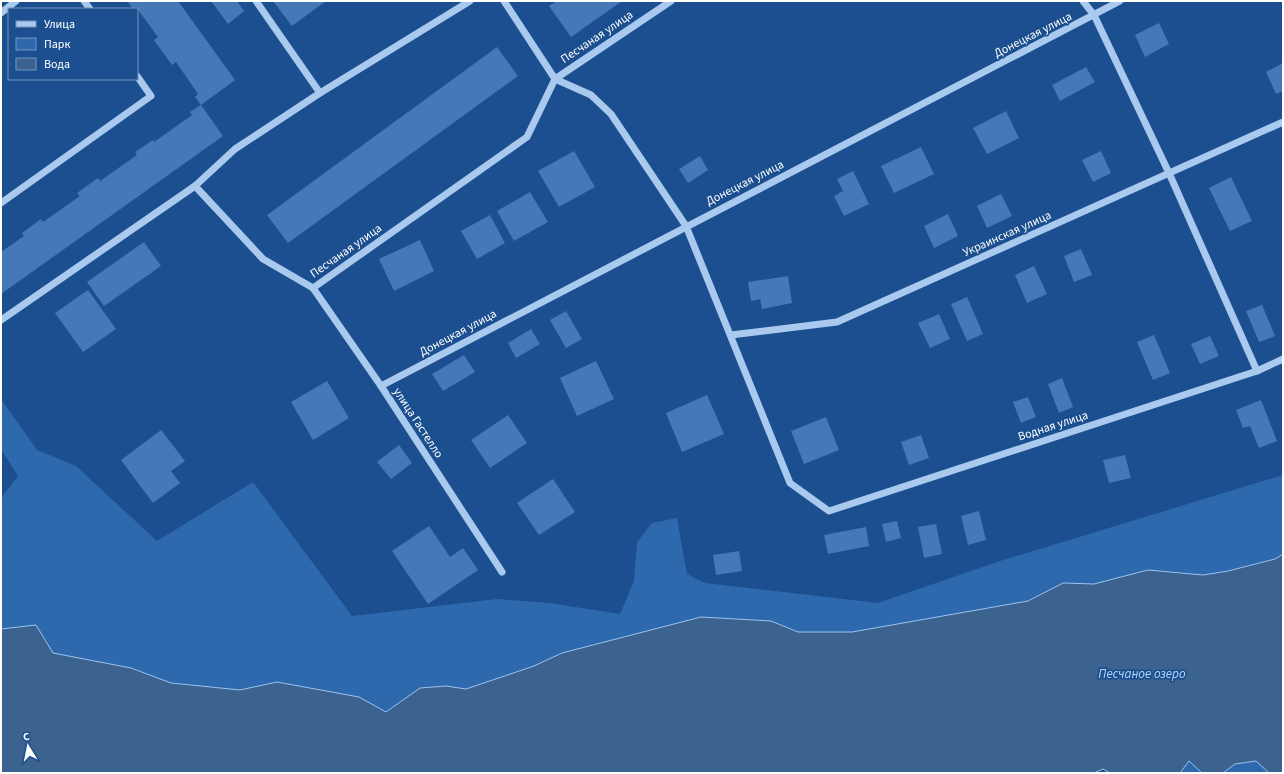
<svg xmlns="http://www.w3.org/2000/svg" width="1284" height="774" viewBox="0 0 1284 774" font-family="'Source Sans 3',sans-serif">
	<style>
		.green { fill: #2e69ad }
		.water { fill: #3c6290; stroke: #9cc4f0 }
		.building { fill: #4478b7 }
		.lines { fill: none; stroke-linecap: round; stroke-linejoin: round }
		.minor { stroke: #a9c9ee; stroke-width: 7 }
		.labels { text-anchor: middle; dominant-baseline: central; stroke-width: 3.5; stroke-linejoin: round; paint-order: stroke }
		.street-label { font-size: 12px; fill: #fff; stroke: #1b4f8f }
		.water-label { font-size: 13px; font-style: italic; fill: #b5d3f5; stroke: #1b4f8f }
	</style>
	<rect width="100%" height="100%" fill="#1b4f8f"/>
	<!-- green -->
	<g class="green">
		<path d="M 1,399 L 37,450 L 76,466 L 157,541 L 253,482 L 352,616 L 497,599 L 549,603 L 620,614 L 634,581 L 637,542 L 652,523 L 677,518 L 687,574 L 705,583 L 878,603 L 1000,561 L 1283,475 L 1283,554 L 1275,559 L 1228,571 L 1203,575 L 1148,570 L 1094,584 L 1063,583 L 1028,601 L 852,632 L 798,632 L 771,621 L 701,617 L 562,653 L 534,666 L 466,689 L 446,686 L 420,688 L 386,712 L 359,697 L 278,682 L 240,690 L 171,683 L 131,668 L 53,653 L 36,625 L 1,629 L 1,498 L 18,476 L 1,449 Z"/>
		<path d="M 1189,761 L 1202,773 L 1180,773 Z"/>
		<path d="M 1256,761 L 1269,773 L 1223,773 L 1235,764 Z"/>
	</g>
	<!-- water -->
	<path class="water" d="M 1283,554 L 1283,773 L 1269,773 L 1256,761 L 1235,764 L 1223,773 L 1202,773 L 1189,761 L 1180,773 L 1110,773 L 1103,769 L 1094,773 L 1,773 L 1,629 L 36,625 L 53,653 L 131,668 L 171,683 L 240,690 L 277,682 L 359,697 L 386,712 L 420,688 L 446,686 L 466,689 L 534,666 L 562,653 L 701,617 L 771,621 L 798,632 L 852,632 L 1028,601 L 1063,583 L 1094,584 L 1148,570 L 1203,575 L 1228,571 L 1275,559 Z"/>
	<!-- building -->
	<g class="building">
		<path d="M 127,1 L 178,1 L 235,80 L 201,105 L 195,97 L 198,94 L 176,62 L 172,65 L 154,40 L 158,37 L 136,7 L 133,9 Z"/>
		<path d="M 211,1 L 237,1 L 244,11 L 228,24 Z"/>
		<path d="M 273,1 L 326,1 L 292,26 Z"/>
		<path d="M 557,1 L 622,1 L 571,37 L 549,6 Z"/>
		<path d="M 1159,23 L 1169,44 L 1145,57 L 1135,35 Z"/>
		<path d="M 497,47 L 518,76 L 288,243 L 267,215 Z"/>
		<path d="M 1283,63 L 1283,91 L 1276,94 L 1266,72 Z"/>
		<path d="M 1086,67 L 1095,82 L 1060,101 L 1052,85 Z"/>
		<path d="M 201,105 L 223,136 L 1,294 L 1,252 L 24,236 L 22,233 L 41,219 L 43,222 L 80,196 L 77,193 L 98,178 L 100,181 L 137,155 L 135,152 L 153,140 L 154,142 L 192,115 L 190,112 Z"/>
		<path d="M 1006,111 L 1019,138 L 987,154 L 973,128 Z"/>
		<path d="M 921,147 L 934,174 L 894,193 L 881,166 Z"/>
		<path d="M 574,151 L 595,187 L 559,207 L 538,171 Z"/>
		<path d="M 1101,151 L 1111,173 L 1093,182 L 1082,160 Z"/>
		<path d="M 700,156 L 708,170 L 688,183 L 679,169 Z"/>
		<path d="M 853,171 L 869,204 L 844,216 L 834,196 L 843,191 L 837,179 Z"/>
		<path d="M 1231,177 L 1252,221 L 1230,231 L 1209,188 Z"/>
		<path d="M 530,192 L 548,222 L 514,241 L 497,211 Z"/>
		<path d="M 1001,194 L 1012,216 L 987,228 L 977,206 Z"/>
		<path d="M 948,214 L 958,236 L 934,248 L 924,226 Z"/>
		<path d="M 490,215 L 505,243 L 477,259 L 461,231 Z"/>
		<path d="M 420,240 L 434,271 L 394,291 L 379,259 Z"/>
		<path d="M 144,242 L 161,266 L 104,306 L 87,282 Z"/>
		<path d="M 1081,249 L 1092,275 L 1074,282 L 1064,256 Z"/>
		<path d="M 1034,266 L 1047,294 L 1027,303 L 1015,275 Z"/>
		<path d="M 788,276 L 792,303 L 762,309 L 760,299 L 751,301 L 748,282 Z"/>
		<path d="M 88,290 L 116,329 L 83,352 L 55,313 Z"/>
		<path d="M 967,297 L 983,334 L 967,341 L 951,304 Z"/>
		<path d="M 1262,305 L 1275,336 L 1259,342 L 1246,311 Z"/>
		<path d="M 566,311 L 582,339 L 566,348 L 550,320 Z"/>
		<path d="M 939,314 L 950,339 L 930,348 L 918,323 Z"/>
		<path d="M 531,329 L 540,344 L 516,358 L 508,343 Z"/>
		<path d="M 1154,335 L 1170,373 L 1153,380 L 1137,342 Z"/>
		<path d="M 1210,336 L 1219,356 L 1200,364 L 1191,344 Z"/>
		<path d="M 464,355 L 475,372 L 443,391 L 432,374 Z"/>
		<path d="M 596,361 L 614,399 L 577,416 L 560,378 Z"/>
		<path d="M 1062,378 L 1073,407 L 1059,413 L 1048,384 Z"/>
		<path d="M 327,381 L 349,418 L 313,440 L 291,402 Z"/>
		<path d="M 707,395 L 724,434 L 682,452 L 666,413 Z"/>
		<path d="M 1028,397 L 1036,417 L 1021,423 L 1013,402 Z"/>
		<path d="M 1261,400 L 1277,441 L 1259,448 L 1250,426 L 1243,428 L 1236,410 Z"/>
		<path d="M 508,415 L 527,443 L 490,468 L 471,440 Z"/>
		<path d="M 826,417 L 839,450 L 804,464 L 791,431 Z"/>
		<path d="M 161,430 L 185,461 L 171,471 L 180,483 L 153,503 L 121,460 Z"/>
		<path d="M 921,435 L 929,458 L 909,465 L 901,442 Z"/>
		<path d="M 399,445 L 412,463 L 391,479 L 377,462 Z"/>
		<path d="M 1125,455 L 1131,478 L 1109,483 L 1103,460 Z"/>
		<path d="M 553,479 L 575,512 L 539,535 L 517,503 Z"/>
		<path d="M 979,511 L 986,540 L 968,545 L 961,516 Z"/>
		<path d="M 897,521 L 901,538 L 886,542 L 882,524 Z"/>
		<path d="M 936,524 L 942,554 L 924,558 L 918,527 Z"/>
		<path d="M 429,526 L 450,557 L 463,548 L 478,570 L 428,604 L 392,551 Z"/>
		<path d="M 866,527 L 869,546 L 828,554 L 824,535 Z"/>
		<path d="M 739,551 L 742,571 L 716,575 L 713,555 Z"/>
	</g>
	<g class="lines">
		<!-- minor -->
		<g class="minor">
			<path d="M 84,1 L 90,9"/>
			<path d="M 256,1 L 320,93"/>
			<path d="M 504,1 L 555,79 L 591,95 L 611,114 L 686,226 L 790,483 L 829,511 L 1257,371 L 1283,359"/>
			<path d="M 1083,1 L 1094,15 L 1169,173 L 1257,371"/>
			<path d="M 1,13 L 16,1"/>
			<path d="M 195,186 L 235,149 L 320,93 L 470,1"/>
			<path d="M 1,203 L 151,96 L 137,76"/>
			<path d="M 313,288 L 381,386 L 502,572"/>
			<path d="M 1,320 L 195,186 L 263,259 L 313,288 L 527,137 L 555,79 L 671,1"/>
			<path d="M 731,335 L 837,322 L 1283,122"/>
			<path d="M 381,386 L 1120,1"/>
		</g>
	</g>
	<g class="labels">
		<!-- street labels -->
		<g class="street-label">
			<text transform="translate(1033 35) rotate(-27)">Донецкая улица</text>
			<text transform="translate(597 37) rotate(-34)">Песчаная улица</text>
			<text transform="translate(745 183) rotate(-27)">Донецкая улица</text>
			<text transform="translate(1007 234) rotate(-24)">Украинская улица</text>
			<text transform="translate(346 251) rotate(-35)">Песчаная улица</text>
			<text transform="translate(458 333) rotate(-28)">Донецкая улица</text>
			<text transform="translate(418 423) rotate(57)">улица Гастелло</text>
			<text transform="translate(1053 426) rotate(-18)">Водная улица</text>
		</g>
		<!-- water labels -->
		<g class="water-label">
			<text x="1142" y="674">Песчаное озеро</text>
		</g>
	</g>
	<!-- border -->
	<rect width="1284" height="774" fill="none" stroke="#ffffff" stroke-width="4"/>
	<!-- legend -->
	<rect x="8" y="8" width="130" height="72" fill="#1b4f8f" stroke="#7695bc"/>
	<rect x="16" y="21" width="20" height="6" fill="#a9c9ee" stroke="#7695bc"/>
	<text x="44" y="28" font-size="12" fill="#ffffff">Улица</text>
	<rect x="16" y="38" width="20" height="12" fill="#2e69ad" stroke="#7695bc"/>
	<text x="44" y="48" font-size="12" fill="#ffffff">Парк</text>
	<rect x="16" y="58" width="20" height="12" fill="#3c6290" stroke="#7695bc"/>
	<text x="44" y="68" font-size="12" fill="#ffffff">Вода</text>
	<!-- north arrow -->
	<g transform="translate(28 746) rotate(350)" stroke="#1b4f8f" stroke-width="3" paint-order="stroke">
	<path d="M0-3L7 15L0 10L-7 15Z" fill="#ffffff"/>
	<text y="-6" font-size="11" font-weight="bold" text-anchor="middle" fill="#ffffff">С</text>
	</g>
</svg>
